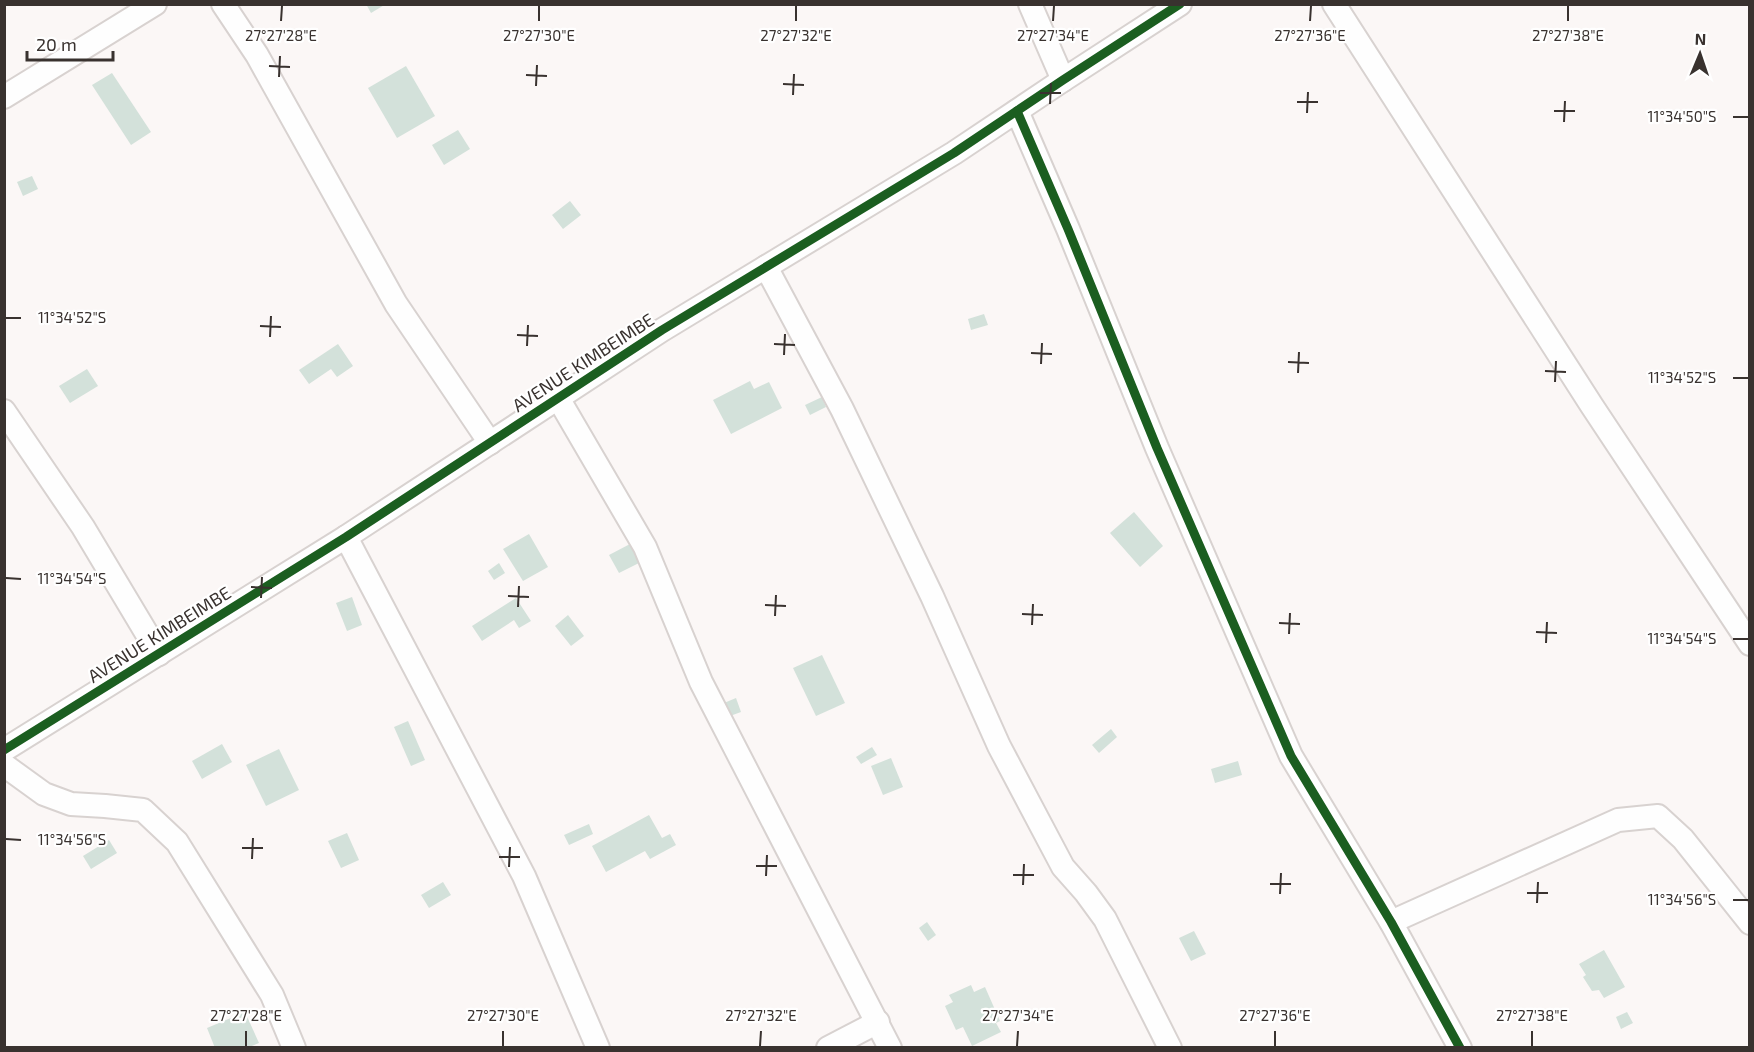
<svg xmlns="http://www.w3.org/2000/svg" width="1754" height="1052" viewBox="0 0 1754 1052" font-family="'Exo 2',sans-serif">
	<style>
		.building { fill: #d3e1da }
		.lines { fill: none; stroke-linecap: round; stroke-linejoin: round }
		.minor-casing { stroke: #d8d2d0; stroke-width: 26 }
		.minor { stroke: #fefefe; stroke-width: 22 }
		.cycleway-casing { stroke: #fff; stroke-width: 13 }
		.cycleway { stroke: #1b5e20; stroke-width: 9 }
		.ticks { fill: none; stroke: #39322f; stroke-width: 2 }
		.labels { text-anchor: middle; dominant-baseline: central; stroke-width: 4.5; stroke-linejoin: round; paint-order: stroke }
		.street-label { font-size: 18px; fill: #39322f; stroke: #fff }
		.ticks-label { font-size: 15px; text-anchor: middle; fill: #39322f; stroke: #fff; stroke-width: 4.5; stroke-linejoin: round; paint-order: stroke }
	</style>
	<rect width="100%" height="100%" fill="#fbf7f6"/>
	<!-- building -->
	<g class="building">
		<path d="M 366,4 L 386,4 L 371,13 Z"/>
		<path d="M 406,66 L 435,116 L 397,138 L 368,88 Z"/>
		<path d="M 112,73 L 151,132 L 131,145 L 92,85 Z"/>
		<path d="M 458,130 L 470,149 L 444,165 L 432,145 Z"/>
		<path d="M 32,176 L 38,189 L 23,196 L 17,182 Z"/>
		<path d="M 570,201 L 581,215 L 563,229 L 552,215 Z"/>
		<path d="M 984,314 L 988,325 L 971,330 L 968,319 Z"/>
		<path d="M 338,344 L 353,366 L 337,377 L 331,369 L 309,384 L 299,370 Z"/>
		<path d="M 87,369 L 98,386 L 70,403 L 59,386 Z"/>
		<path d="M 750,381 L 754,389 L 769,382 L 782,408 L 731,434 L 713,400 Z"/>
		<path d="M 822,397 L 826,407 L 810,415 L 805,405 Z"/>
		<path d="M 1134,512 L 1163,546 L 1140,567 L 1110,533 Z"/>
		<path d="M 529,534 L 548,567 L 523,581 L 503,549 Z"/>
		<path d="M 630,544 L 641,562 L 619,573 L 609,555 Z"/>
		<path d="M 499,563 L 505,573 L 494,580 L 488,571 Z"/>
		<path d="M 352,597 L 362,625 L 347,631 L 336,603 Z"/>
		<path d="M 516,598 L 531,621 L 519,628 L 514,620 L 482,641 L 472,626 Z"/>
		<path d="M 568,615 L 584,636 L 571,646 L 555,626 Z"/>
		<path d="M 822,655 L 845,703 L 816,716 L 793,668 Z"/>
		<path d="M 736,698 L 741,712 L 730,716 L 724,703 Z"/>
		<path d="M 408,721 L 425,760 L 411,766 L 394,727 Z"/>
		<path d="M 1111,729 L 1117,737 L 1099,753 L 1092,745 Z"/>
		<path d="M 222,744 L 232,762 L 202,779 L 192,761 Z"/>
		<path d="M 872,747 L 877,755 L 861,764 L 856,757 Z"/>
		<path d="M 279,749 L 299,790 L 266,806 L 246,765 Z"/>
		<path d="M 891,758 L 903,787 L 883,795 L 871,766 Z"/>
		<path d="M 1238,761 L 1242,775 L 1215,783 L 1211,769 Z"/>
		<path d="M 649,815 L 662,838 L 670,834 L 676,845 L 650,859 L 645,851 L 606,872 L 592,846 Z"/>
		<path d="M 589,824 L 593,834 L 569,845 L 564,835 Z"/>
		<path d="M 347,833 L 359,860 L 341,868 L 328,841 Z"/>
		<path d="M 109,840 L 117,853 L 91,869 L 83,856 Z"/>
		<path d="M 443,882 L 451,895 L 429,908 L 421,895 Z"/>
		<path d="M 927,922 L 936,935 L 928,941 L 919,928 Z"/>
		<path d="M 1194,931 L 1206,954 L 1191,961 L 1179,938 Z"/>
		<path d="M 1604,950 L 1625,987 L 1604,998 L 1599,990 L 1592,991 L 1583,977 L 1586,975 L 1579,964 Z"/>
		<path d="M 971,985 L 974,992 L 985,987 L 1000,1021 L 996,1023 L 1001,1032 L 972,1046 L 963,1027 L 956,1030 L 945,1006 L 953,1002 L 949,995 Z"/>
		<path d="M 245,1012 L 259,1043 L 247,1048 L 215,1048 L 207,1028 Z"/>
		<path d="M 1627,1012 L 1633,1023 L 1621,1029 L 1616,1017 Z"/>
	</g>
	<g class="lines">
		<!-- minor casing -->
		<g class="minor-casing">
			<g id="minor">
				<path d="M 223,4 L 257,55 L 396,304 L 490,443"/>
				<path d="M 1030,4 L 1063,80"/>
				<path d="M 1334,4 L 1592,406 L 1750,644"/>
				<path d="M 4,97 L 155,4"/>
				<path d="M 1017,111 L 1068,229 L 1157,448 L 1291,756 L 1391,922 L 1460,1048"/>
				<path d="M 766,267 L 842,409 L 932,596 L 999,746 L 1063,867 L 1086,893 L 1105,919 L 1170,1048"/>
				<path d="M 558,398 L 645,547 L 701,682 L 890,1048"/>
				<path d="M 4,411 L 83,527 L 159,654"/>
				<path d="M 346,537 L 524,876 L 598,1048"/>
				<path d="M 4,750 L 346,537 L 662,330 L 954,153 L 1063,80 L 1180,4"/>
				<path d="M 4,765 L 44,794 L 71,804 L 105,806 L 143,810 L 177,842 L 272,995 L 294,1048"/>
				<path d="M 1391,922 L 1618,820 L 1658,816 L 1683,839 L 1750,923"/>
				<path d="M 828,1048 L 878,1022"/>
			</g>
		</g>
		<!-- minor -->
		<use href="#minor" class="minor"/>
		<!-- cycleway casing -->
		<g class="cycleway-casing">
			<g id="cycleway">
				<path d="M 1017,111 L 1068,229 L 1157,448 L 1291,756 L 1391,922 L 1460,1048"/>
				<path d="M 4,750 L 346,537 L 662,330 L 954,153 L 1063,80 L 1180,4"/>
			</g>
		</g>
		<!-- cycleway -->
		<use href="#cycleway" class="cycleway"/>
	</g>
	<!-- ticks -->
	<path class="ticks" d="M 281,21 L 282,6M 539,21 L 539,6M 796,21 L 796,6M 1053,21 L 1054,6M 1310,21 L 1311,6M 1568,21 L 1568,6M 269,66 L 290,67M 526,75 L 547,76M 279,77 L 280,56M 783,84 L 804,85M 536,86 L 537,65M 1040,93 L 1061,93M 793,95 L 794,74M 1297,102 L 1318,102M 1050,104 L 1051,83M 1554,111 L 1575,111M 1307,113 L 1308,92M 1733,117 L 1748,117M 1564,122 L 1565,101M 6,318 L 21,318M 260,326 L 281,327M 517,335 L 538,336M 270,337 L 271,316M 774,344 L 795,345M 527,346 L 528,325M 1031,353 L 1052,354M 784,355 L 785,334M 1288,362 L 1309,363M 1041,364 L 1042,343M 1545,371 L 1566,372M 1298,373 L 1299,352M 1733,378 L 1748,378M 1555,382 L 1556,361M 6,578 L 21,579M 251,587 L 272,588M 508,596 L 529,597M 261,598 L 262,577M 765,605 L 786,606M 518,607 L 519,586M 1022,614 L 1043,615M 775,616 L 776,595M 1279,623 L 1300,624M 1032,625 L 1033,604M 1536,632 L 1557,633M 1289,634 L 1290,613M 1733,639 L 1748,639M 1546,643 L 1547,622M 6,839 L 21,840M 242,848 L 263,848M 499,857 L 520,857M 252,859 L 253,838M 756,866 L 777,866M 509,867 L 510,847M 1013,875 L 1034,875M 766,876 L 767,855M 1270,884 L 1291,884M 1023,885 L 1024,864M 1527,893 L 1548,893M 1280,894 L 1281,873M 1733,900 L 1748,900M 1537,903 L 1538,882M 246,1046 L 246,1031M 503,1046 L 503,1031M 760,1046 L 761,1031M 1017,1046 L 1018,1031M 1275,1046 L 1275,1031M 1532,1046 L 1532,1031"/>
	<g class="labels">
		<!-- street labels -->
		<g class="street-label">
			<text transform="translate(583 362) rotate(-33)">AVENUE KIMBEIMBE</text>
			<text transform="translate(159 634) rotate(-32)">AVENUE KIMBEIMBE</text>
		</g>
	</g>
	<g class="ticks-label">
		<text x="281" y="41">27°27'28"E</text>
		<text x="539" y="41">27°27'30"E</text>
		<text x="796" y="41">27°27'32"E</text>
		<text x="1053" y="41">27°27'34"E</text>
		<text x="1310" y="41">27°27'36"E</text>
		<text x="1568" y="41">27°27'38"E</text>
		<text x="1682" y="122">11°34'50"S</text>
		<text x="72" y="323">11°34'52"S</text>
		<text x="1682" y="383">11°34'52"S</text>
		<text x="72" y="584">11°34'54"S</text>
		<text x="1682" y="644">11°34'54"S</text>
		<text x="72" y="845">11°34'56"S</text>
		<text x="1682" y="905">11°34'56"S</text>
		<text x="246" y="1021">27°27'28"E</text>
		<text x="503" y="1021">27°27'30"E</text>
		<text x="761" y="1021">27°27'32"E</text>
		<text x="1018" y="1021">27°27'34"E</text>
		<text x="1275" y="1021">27°27'36"E</text>
		<text x="1532" y="1021">27°27'38"E</text>
	</g>
	<!-- border -->
	<rect width="1754" height="1052" fill="none" stroke="#39322f" stroke-width="12"/>
	<!-- north arrow -->
	<g transform="translate(1700 54) rotate(2)" stroke="#ffffff" stroke-width="4.5" paint-order="stroke">
	<path d="M0-4.5L10 22L0 15L-10 22Z" fill="#39322f"/>
	<text y="-9" font-size="16" font-weight="bold" text-anchor="middle" fill="#39322f">N</text>
	</g>
	<!-- scale -->
	<path d="M27 51v9h86v-9" fill="none" stroke="#39322f" stroke-width="3"/>
	<text x="36" y="51" font-size="18" fill="#39322f" stroke="#ffffff" stroke-width="4.5" paint-order="stroke">20 m</text>
</svg>
